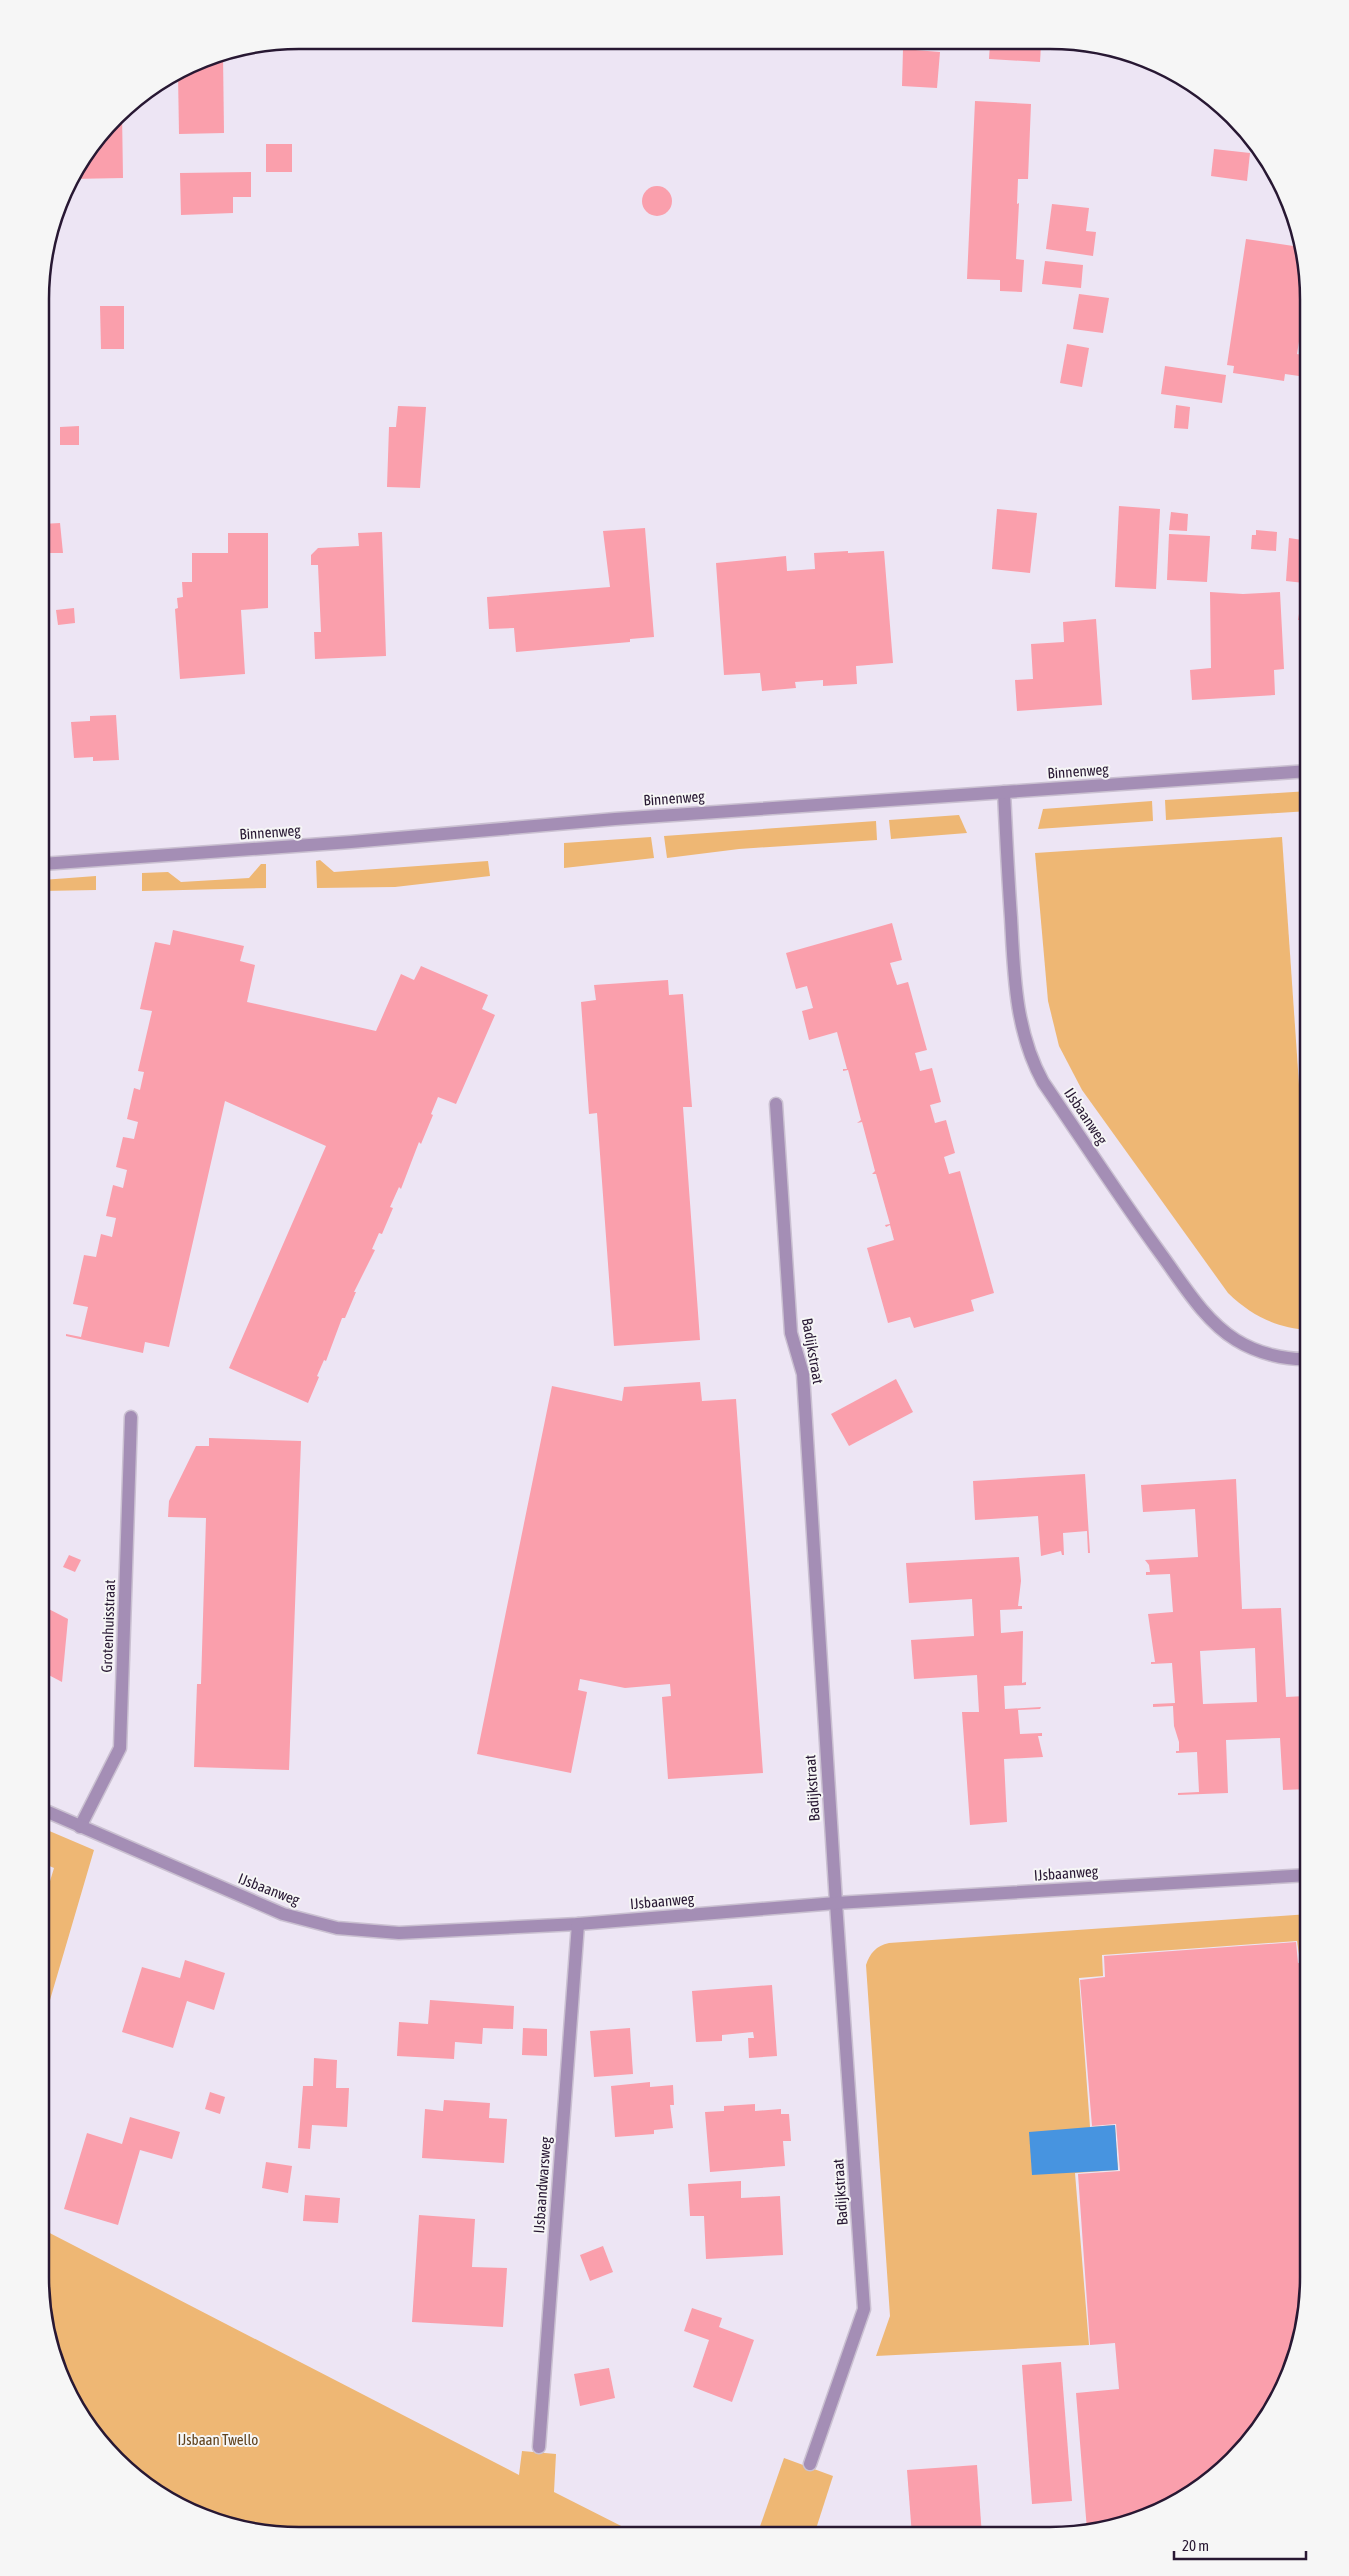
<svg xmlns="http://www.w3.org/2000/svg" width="1349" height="2576" viewBox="0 0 1349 2576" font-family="'Asap Condensed',sans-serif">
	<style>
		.green { fill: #eeb774 }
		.water { fill: #4794e0 }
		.building { fill: #fa9fac; fill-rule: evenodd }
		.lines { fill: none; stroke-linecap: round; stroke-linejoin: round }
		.service-casing { stroke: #cac0d1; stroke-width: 15 }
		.minor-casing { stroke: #cac0d1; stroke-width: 15 }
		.tertiary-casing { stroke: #cac0d1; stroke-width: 15 }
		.service { stroke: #a48eb5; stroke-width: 12 }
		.minor { stroke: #a48eb5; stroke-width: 12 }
		.tertiary { stroke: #a48eb5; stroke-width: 12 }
		.labels { text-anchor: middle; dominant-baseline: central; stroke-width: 4; stroke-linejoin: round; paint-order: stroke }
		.street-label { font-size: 15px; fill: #281833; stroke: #f6f6f6 }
		.park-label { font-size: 15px; fill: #61431d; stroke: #f6f6f6 }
		.rim { fill: none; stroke: #281833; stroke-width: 2.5 }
	</style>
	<rect width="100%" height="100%" fill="#ede5f4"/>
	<!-- green -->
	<g class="green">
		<path d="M 1309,791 L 1309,811 L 1166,820 L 1165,800 Z"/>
		<path d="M 1152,801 L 1153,821 L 1038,829 L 1043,809 Z"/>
		<path d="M 959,815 L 967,833 L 891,839 L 889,820 Z"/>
		<path d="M 876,821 L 877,840 L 739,849 L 667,858 L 664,836 Z"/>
		<path d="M 651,837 L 654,858 L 564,868 L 564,843 Z"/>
		<path d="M 1282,837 L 1309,1230 L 1309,1330 C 1276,1328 1252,1316 1228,1293 L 1082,1090 L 1059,1046 L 1048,1001 L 1035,853 Z"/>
		<path d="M 320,860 L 334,872 L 488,861 L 490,876 L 395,887 L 317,888 L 316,861 Z"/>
		<path d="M 261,864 L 266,864 L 266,888 L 142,891 L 142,873 L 168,872 L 181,882 L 249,878 Z"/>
		<path d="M 96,876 L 96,890 L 42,891 L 42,880 Z"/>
		<path d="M 40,1827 L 94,1850 L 40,2034 L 40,1914 L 54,1868 L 40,1862 Z"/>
		<path d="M 1309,1914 L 1309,1961 L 1300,1961 L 1297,1941 L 1102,1955 L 1103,1976 L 1079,1978 L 1090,2127 L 1115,2125 L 1118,2170 L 1075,2173 L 1089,2345 L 876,2356 L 890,2316 L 866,1965 C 870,1953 876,1946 889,1943 Z"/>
		<path d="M 40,2228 L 519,2475 L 522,2451 L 556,2454 L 554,2492 L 639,2535 L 265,2534 L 185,2509 L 128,2472 L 83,2421 L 54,2360 L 40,2277 Z"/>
		<path d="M 784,2458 L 833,2476 L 814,2535 L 757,2535 Z"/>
	</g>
	<!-- water -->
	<path class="water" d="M 1115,2125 L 1118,2170 L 1032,2175 L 1029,2132 Z"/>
	<!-- building -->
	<g class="building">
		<path d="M 990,44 L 1041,45 L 1040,62 L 989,59 Z"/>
		<path d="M 903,49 L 940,52 L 937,88 L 902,86 Z"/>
		<path d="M 223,55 L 224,133 L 179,134 L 178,74 L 200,60 Z"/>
		<path d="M 975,101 L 1031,104 L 1028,179 L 1018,179 L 1017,204 L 1019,203 L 1016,259 L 1024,260 L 1022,292 L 1000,291 L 1000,280 L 967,279 Z"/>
		<path d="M 122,112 L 123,178 L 71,179 L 79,169 Z"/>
		<rect x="266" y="144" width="26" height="28"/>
		<path d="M 1214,149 L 1250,153 L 1247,181 L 1211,176 Z"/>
		<path d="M 251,172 L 251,197 L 233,197 L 233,213 L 181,215 L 180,173 Z"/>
		<circle cx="657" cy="201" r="15"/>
		<path d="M 1052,204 L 1089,208 L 1086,231 L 1096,232 L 1093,256 L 1046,249 Z"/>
		<path d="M 1246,239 L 1300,247 L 1309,305 L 1305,304 L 1297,354 L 1302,355 L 1299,376 L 1285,374 L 1284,381 L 1233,373 L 1234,366 L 1227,365 Z"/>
		<path d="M 1045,261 L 1083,265 L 1081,288 L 1042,284 Z"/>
		<path d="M 1079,294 L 1109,298 L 1103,333 L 1073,329 Z"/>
		<path d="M 100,306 L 124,306 L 124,349 L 101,349 Z"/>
		<path d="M 1067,344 L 1089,348 L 1082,387 L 1060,383 Z"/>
		<path d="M 1165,366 L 1226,375 L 1222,403 L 1161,394 Z"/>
		<path d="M 1176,405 L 1190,407 L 1188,429 L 1174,428 Z"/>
		<path d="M 398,406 L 426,407 L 420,488 L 387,487 L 389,427 L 396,427 Z"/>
		<path d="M 79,426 L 79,445 L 60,445 L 60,427 Z"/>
		<path d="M 1119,506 L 1160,509 L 1156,589 L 1115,587 Z"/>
		<path d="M 997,509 L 1037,513 L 1030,573 L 992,569 Z"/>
		<path d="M 1171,512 L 1188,514 L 1187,531 L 1169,530 Z"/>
		<path d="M 60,523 L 63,553 L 42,553 L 42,524 Z"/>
		<path d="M 645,528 L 654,637 L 630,639 L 630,642 L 516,652 L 514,628 L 489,629 L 487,597 L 610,587 L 603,531 Z"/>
		<path d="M 1256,530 L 1277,532 L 1276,551 L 1251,549 L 1252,535 L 1256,535 Z"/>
		<path d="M 382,532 L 386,656 L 315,659 L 314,632 L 321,632 L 318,565 L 311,565 L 311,555 L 318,548 L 359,546 L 358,533 Z"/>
		<path d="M 228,533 L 268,533 L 268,608 L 241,610 L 245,674 L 180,679 L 175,609 L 178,608 L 177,598 L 183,597 L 182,582 L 192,582 L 192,553 L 228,553 Z"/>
		<path d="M 1169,534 L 1210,536 L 1207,582 L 1167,580 Z"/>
		<path d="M 1289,538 L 1309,541 L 1309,620 L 1298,620 L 1304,583 L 1286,581 Z"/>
		<path d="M 848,551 L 848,553 L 884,551 L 893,663 L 856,666 L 857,684 L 823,686 L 823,680 L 795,682 L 796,688 L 762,691 L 760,673 L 724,675 L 716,563 L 786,556 L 787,571 L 815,569 L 814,553 Z"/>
		<path d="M 1210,592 L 1243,594 L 1280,592 L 1284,669 L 1274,670 L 1275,695 L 1192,700 L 1190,670 L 1211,668 Z"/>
		<path d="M 74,608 L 75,623 L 58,625 L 56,610 Z"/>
		<path d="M 1096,619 L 1102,705 L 1017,711 L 1015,680 L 1033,679 L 1031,644 L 1064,642 L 1063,622 Z"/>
		<path d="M 116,715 L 119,760 L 93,761 L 93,757 L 74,758 L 71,722 L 90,721 L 90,716 Z"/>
		<path d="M 892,923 L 902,960 L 890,963 L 897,985 L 908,982 L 927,1050 L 915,1053 L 920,1071 L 932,1068 L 941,1102 L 930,1105 L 935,1123 L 946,1120 L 955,1153 L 944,1157 L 949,1174 L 960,1171 L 994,1293 L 971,1300 L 974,1311 L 914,1328 L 910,1317 L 888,1323 L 867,1248 L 894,1240 L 890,1225 L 886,1227 L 885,1225 L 890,1224 L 876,1174 L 872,1174 L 875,1171 L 862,1122 L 857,1123 L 861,1120 L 848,1070 L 843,1071 L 843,1069 L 847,1069 L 837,1032 L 809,1040 L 802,1011 L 813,1008 L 807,986 L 796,989 L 786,953 Z"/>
		<path d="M 173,930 L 244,946 L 240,961 L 255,965 L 247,1002 L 376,1031 L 401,974 L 414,980 L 421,966 L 488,995 L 482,1009 L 495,1015 L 456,1104 L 438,1097 L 431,1114 L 433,1115 L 421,1144 L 419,1142 L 401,1189 L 399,1187 L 390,1207 L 393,1208 L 382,1234 L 379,1233 L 372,1249 L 375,1250 L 354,1292 L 356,1292 L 345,1318 L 342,1318 L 326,1361 L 324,1360 L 317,1376 L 319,1377 L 308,1403 L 229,1368 L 326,1146 L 225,1101 L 169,1347 L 145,1342 L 143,1353 L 66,1336 L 66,1334 L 81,1337 L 88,1307 L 73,1304 L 84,1255 L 96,1257 L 101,1234 L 112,1237 L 116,1218 L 106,1216 L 113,1185 L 123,1188 L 127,1170 L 116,1167 L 123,1137 L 134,1139 L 138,1122 L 127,1119 L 134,1088 L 140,1090 L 144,1072 L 138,1071 L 152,1011 L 140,1009 L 155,942 L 170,945 Z"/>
		<path d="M 668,980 L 669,995 L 683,994 L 692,1107 L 683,1107 L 700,1340 L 614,1346 L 597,1113 L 589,1114 L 581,1002 L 596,1000 L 594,985 Z"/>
		<path d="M 896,1379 L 913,1412 L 849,1446 L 831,1414 Z"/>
		<path d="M 700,1382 L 702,1401 L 736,1399 L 763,1773 L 668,1779 L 662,1697 L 671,1696 L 670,1684 L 625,1688 L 580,1679 L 578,1690 L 587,1692 L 571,1773 L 477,1754 L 552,1386 L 622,1401 L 624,1387 Z"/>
		<path d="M 209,1438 L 301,1441 L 289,1770 L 194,1767 L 197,1684 L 201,1684 L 206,1518 L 168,1517 L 169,1501 L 196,1446 L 209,1446 Z"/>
		<path d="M 1085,1474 L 1090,1553 L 1088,1553 L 1087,1531 L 1063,1533 L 1064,1555 L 1062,1555 L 1061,1551 L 1041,1556 L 1038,1516 L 975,1520 L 973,1481 Z"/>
		<path d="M 1236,1479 L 1242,1609 L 1281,1608 L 1286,1697 L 1306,1696 L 1309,1789 L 1283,1790 L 1280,1738 L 1226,1740 L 1228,1793 L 1178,1795 L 1178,1793 L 1199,1792 L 1197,1752 L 1176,1753 L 1176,1751 L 1179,1751 L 1179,1742 L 1174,1726 L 1173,1706 L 1153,1707 L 1153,1704 L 1175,1703 L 1172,1663 L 1151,1664 L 1151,1662 L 1155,1662 L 1148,1614 L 1173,1612 L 1170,1574 L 1146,1575 L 1146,1572 L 1150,1572 L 1149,1565 L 1145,1560 L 1198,1557 L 1195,1509 L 1143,1512 L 1141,1485 ZM 1255,1648 L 1257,1702 L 1203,1704 L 1200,1651 Z"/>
		<path d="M 69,1555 L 81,1560 L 75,1572 L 63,1567 Z"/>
		<path d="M 1019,1557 L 1021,1581 L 1018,1606 L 1022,1606 L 1022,1609 L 1000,1610 L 1001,1633 L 1023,1631 L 1022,1683 L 1026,1682 L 1026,1685 L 1004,1686 L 1005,1709 L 1041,1707 L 1040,1709 L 1018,1710 L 1020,1734 L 1042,1733 L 1042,1736 L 1038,1736 L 1043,1757 L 1004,1759 L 1007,1822 L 970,1825 L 962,1712 L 979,1712 L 977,1675 L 914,1679 L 911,1640 L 974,1636 L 972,1599 L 909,1603 L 906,1563 Z"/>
		<path d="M 41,1605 L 68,1619 L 62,1682 L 41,1671 Z"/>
		<path d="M 1296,1942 L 1298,1963 L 1309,1962 L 1308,2134 L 1306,2134 L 1308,2179 L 1308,2294 L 1289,2376 L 1255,2435 L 1194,2492 L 1133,2522 L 1087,2530 L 1076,2393 L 1119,2389 L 1115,2343 L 1090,2345 L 1078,2174 L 1120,2171 L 1116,2124 L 1092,2126 L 1080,1980 L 1105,1977 L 1104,1956 Z"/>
		<path d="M 185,1960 L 225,1973 L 214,2010 L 187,2001 L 173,2048 L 122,2032 L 142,1967 L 180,1978 Z"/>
		<path d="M 772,1985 L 777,2056 L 749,2058 L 748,2038 L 754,2038 L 753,2032 L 722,2035 L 722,2041 L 696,2042 L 692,1991 Z"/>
		<path d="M 430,2000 L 514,2006 L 513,2029 L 483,2028 L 482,2044 L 455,2042 L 454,2059 L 397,2056 L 399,2022 L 428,2024 Z"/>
		<path d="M 523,2028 L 547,2029 L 547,2056 L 522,2055 Z"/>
		<path d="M 630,2028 L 633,2074 L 594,2077 L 590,2031 Z"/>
		<path d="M 314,2058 L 337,2060 L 336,2088 L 349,2088 L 347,2127 L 312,2125 L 310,2149 L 298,2148 L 303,2086 L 313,2086 Z"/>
		<path d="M 650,2082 L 650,2087 L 673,2085 L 674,2105 L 670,2105 L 673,2128 L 654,2130 L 654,2134 L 615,2137 L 611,2086 Z"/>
		<path d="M 210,2092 L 225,2097 L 220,2114 L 205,2109 Z"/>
		<path d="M 444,2100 L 490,2103 L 489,2118 L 507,2119 L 504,2163 L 422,2158 L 425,2109 L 443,2111 Z"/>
		<path d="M 755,2104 L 755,2111 L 781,2109 L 781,2114 L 789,2114 L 791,2141 L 783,2141 L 785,2166 L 710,2172 L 705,2112 L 724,2111 L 724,2106 Z"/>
		<path d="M 130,2117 L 180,2132 L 172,2159 L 140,2150 L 118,2225 L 64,2209 L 87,2133 L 122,2144 Z"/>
		<path d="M 266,2162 L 292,2166 L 288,2193 L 262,2188 Z"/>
		<path d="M 741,2181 L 741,2198 L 780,2196 L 783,2255 L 706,2259 L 704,2216 L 690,2216 L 688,2184 Z"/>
		<path d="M 305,2195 L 340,2198 L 338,2223 L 303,2221 Z"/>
		<path d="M 419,2215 L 475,2219 L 472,2267 L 507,2268 L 503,2327 L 412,2322 Z"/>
		<path d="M 603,2246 L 613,2272 L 590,2281 L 580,2255 Z"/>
		<path d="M 692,2308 L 722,2318 L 719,2327 L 754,2340 L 732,2402 L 693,2387 L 709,2340 L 684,2331 Z"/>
		<path d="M 1061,2362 L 1072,2501 L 1032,2504 L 1022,2365 Z"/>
		<path d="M 609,2368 L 615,2398 L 580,2406 L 574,2374 Z"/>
		<path d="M 977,2465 L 982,2536 L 912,2536 L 907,2470 Z"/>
	</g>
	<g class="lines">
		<!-- service casing -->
		<g class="service-casing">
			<path id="service" d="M 80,1827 L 120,1748 L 131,1417"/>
		</g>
		<!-- minor casing -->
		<g class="minor-casing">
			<g id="minor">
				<path d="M 1004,792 C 1006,834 1008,876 1011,918 C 1014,974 1015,1031 1043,1082 C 1082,1139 1120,1198 1161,1254 C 1183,1284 1204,1320 1236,1340 C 1257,1353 1284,1360 1309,1359"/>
				<path d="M 776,1104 L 791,1333 L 803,1374 L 836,1903 L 864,2309 L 810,2464"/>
				<path d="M 41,1809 L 283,1914 L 337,1928 L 399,1933 L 578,1924 L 836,1903 L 1309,1875"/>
				<path d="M 539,2447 L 578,1924"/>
			</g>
		</g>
		<!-- tertiary casing -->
		<g class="tertiary-casing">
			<path id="tertiary" d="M 42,864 L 351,842 L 615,819 L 1309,771"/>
		</g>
		<!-- service -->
		<use href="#service" class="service"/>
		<!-- minor -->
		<use href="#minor" class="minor"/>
		<!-- tertiary -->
		<use href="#tertiary" class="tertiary"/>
	</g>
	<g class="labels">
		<!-- street labels -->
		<g class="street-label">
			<text transform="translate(1078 771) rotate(-4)">Binnenweg</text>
			<text transform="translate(674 798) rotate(-4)">Binnenweg</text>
			<text transform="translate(270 832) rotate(-4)">Binnenweg</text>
			<text transform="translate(1086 1116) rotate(56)">IJsbaanweg</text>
			<text transform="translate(813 1351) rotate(80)">Badijkstraat</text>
			<text transform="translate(108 1626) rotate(-88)">Grotenhuisstraat</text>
			<text transform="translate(812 1788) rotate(-94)">Badijkstraat</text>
			<text transform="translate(1066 1873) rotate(-4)">IJsbaanweg</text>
			<text transform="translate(269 1889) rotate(21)">IJsbaanweg</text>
			<text transform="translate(662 1901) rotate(-5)">IJsbaanweg</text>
			<text transform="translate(542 2185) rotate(-86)">IJsbaandwarsweg</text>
			<text transform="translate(840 2192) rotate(-94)">Badijkstraat</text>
		</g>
		<!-- park labels -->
		<g class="park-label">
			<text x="218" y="2439">IJsbaan Twello</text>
		</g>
	</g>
	<!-- crop -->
	<path d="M0 0H1349V2576H0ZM299 49H1050A250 250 0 0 1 1300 299V2277A250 250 0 0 1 1050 2527H299A250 250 0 0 1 49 2277V299A250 250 0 0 1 299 49Z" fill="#f6f6f6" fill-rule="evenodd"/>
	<path class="rim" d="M299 49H1050A250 250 0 0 1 1300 299V2277A250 250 0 0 1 1050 2527H299A250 250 0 0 1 49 2277V299A250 250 0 0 1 299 49Z"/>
	<!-- scale -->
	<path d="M1174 2551v8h132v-8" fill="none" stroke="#281833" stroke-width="2.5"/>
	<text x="1182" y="2551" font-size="15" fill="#281833" stroke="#f6f6f6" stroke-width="4" paint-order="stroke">20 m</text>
</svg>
